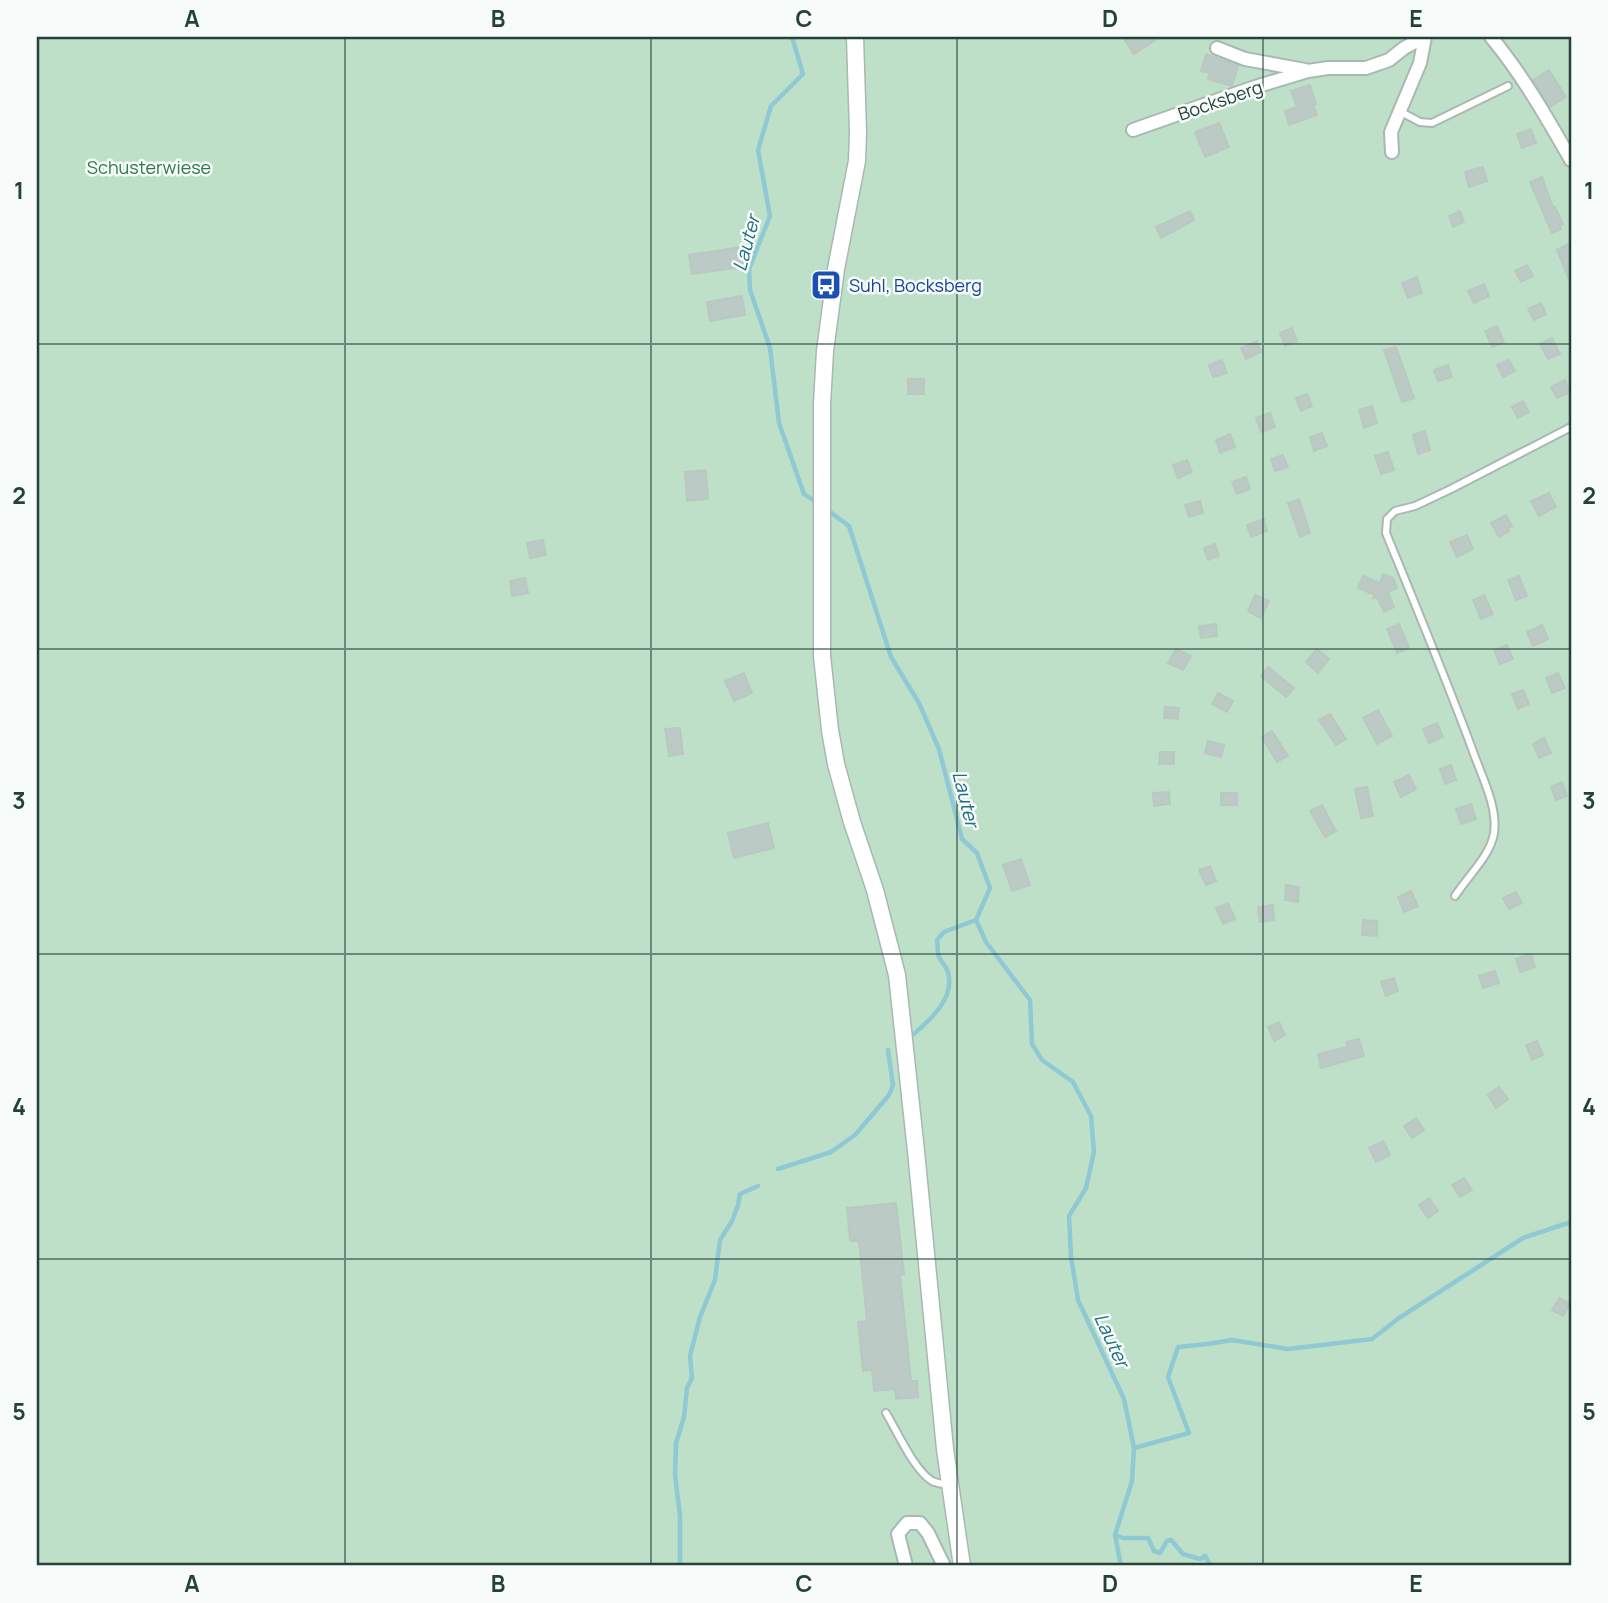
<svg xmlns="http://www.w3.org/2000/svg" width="1608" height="1603" viewBox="0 0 1608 1603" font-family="Manrope,sans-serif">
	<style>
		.green { fill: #bfe0c8 }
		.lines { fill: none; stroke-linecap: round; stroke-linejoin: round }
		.stream { stroke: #8ec9d4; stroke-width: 4.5 }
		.building { fill: #bbcac4; stroke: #b8c9c2; stroke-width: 2 }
		.service-casing { stroke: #a8b8b2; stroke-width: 10 }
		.minor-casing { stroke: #a8b8b2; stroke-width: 16 }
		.tertiary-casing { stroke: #a8b8b2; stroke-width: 19 }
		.service { stroke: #fff; stroke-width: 6 }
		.minor { stroke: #fff; stroke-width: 12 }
		.tertiary { stroke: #fff; stroke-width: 16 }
		.grid { fill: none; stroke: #24423a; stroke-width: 2; stroke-opacity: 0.55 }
		.labels { text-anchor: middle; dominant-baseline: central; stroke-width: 5; stroke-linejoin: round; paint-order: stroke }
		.street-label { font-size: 18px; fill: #24423a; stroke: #f7fbf9 }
		.park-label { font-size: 18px; fill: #2d7a4b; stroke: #f7fbf9 }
		.transit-label { font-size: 18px; fill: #164399; stroke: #f7fbf9; text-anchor: start }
		.water-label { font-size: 19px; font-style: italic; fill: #1c6f80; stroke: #f7fbf9 }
		.neatline { fill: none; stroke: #24423a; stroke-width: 2.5 }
		.grid-label { font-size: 23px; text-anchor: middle; font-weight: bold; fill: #24423a }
	</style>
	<rect width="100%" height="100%" fill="#e6efeb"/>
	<!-- green -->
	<rect class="green" x="37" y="37" width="1534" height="1529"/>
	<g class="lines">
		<!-- stream -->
		<g class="stream">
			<path d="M 792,37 L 803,74 L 771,106 L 758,150 L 770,216 L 749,269 L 750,290 L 770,348 L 779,423 L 804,494 L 819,504"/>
			<path d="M 826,509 L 849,526 L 891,657 L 919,703 L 939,749 L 962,839 L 977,853 L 990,888 L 976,920 L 986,942 L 1030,1000 L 1032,1044 L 1042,1060 L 1073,1082 L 1091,1116 L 1094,1152 L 1086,1188 L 1069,1216 L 1071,1257 L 1078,1300 L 1124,1399 L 1134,1448 L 1132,1481 L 1115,1535 L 1121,1566"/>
			<path d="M 914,1034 C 932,1018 955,998 948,972 C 946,966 942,963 939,957 C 937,953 938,945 937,940 L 944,932 L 976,920"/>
			<path d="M 778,1169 L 831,1152 L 855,1135 L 889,1095 L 893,1085 L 888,1050"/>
			<path d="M 1134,1448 L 1189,1433 L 1168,1377 L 1178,1347 L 1208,1344 L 1232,1340 L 1288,1349 L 1372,1339 L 1399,1318 L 1523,1238 L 1571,1222"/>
			<path d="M 1115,1535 L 1123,1538 L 1148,1538 L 1154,1551 L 1160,1553 L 1167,1541 L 1171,1540 L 1183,1554 L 1200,1559 L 1205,1556 L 1211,1566"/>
			<path d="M 680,1566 L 680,1516 L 675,1475 L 676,1443 L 684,1417 L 687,1388 L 692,1378 L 690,1356 L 700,1317 L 715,1280 L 720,1240 L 732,1221 L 738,1205 L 740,1194 L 758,1186"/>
		</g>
	</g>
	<!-- building -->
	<g class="building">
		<path d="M 1123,37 L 1160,37 L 1134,54 Z"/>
		<path d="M 1206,54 L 1238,66 L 1232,86 L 1208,79 L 1210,73 L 1201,71 Z"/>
		<path d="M 1549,70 L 1566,97 L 1550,107 L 1533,80 Z"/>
		<path d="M 1310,85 L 1316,104 L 1313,105 L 1317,115 L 1289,125 L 1285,111 L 1297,107 L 1291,91 Z"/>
		<path d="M 1219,123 L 1229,147 L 1205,157 L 1195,132 Z"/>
		<path d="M 1531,129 L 1536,143 L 1522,148 L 1517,134 Z"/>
		<path d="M 1483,167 L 1487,181 L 1469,187 L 1465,172 Z"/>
		<path d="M 1542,177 L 1553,208 L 1555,207 L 1563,224 L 1560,225 L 1561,229 L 1552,233 L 1530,182 Z"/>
		<path d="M 1190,211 L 1194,220 L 1161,238 L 1156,227 Z"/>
		<path d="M 1460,211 L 1464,222 L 1453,227 L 1449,216 Z"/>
		<path d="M 1571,242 L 1571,285 L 1557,250 Z"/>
		<path d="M 741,247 L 744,267 L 692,274 L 689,255 Z"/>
		<path d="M 1527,265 L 1533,276 L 1521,282 L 1515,271 Z"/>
		<path d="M 1417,277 L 1422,293 L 1408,298 L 1402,283 Z"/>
		<path d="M 1484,284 L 1489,296 L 1474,303 L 1468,291 Z"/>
		<path d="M 742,296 L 745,315 L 710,321 L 707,302 Z"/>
		<path d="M 1541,303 L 1546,314 L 1534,320 L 1528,309 Z"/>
		<path d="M 1497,326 L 1504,342 L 1492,347 L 1485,331 Z"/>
		<path d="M 1292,328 L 1297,341 L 1285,346 L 1280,333 Z"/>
		<path d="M 1552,338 L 1560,354 L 1548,359 L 1540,344 Z"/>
		<path d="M 1257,341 L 1261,352 L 1246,359 L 1241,348 Z"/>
		<path d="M 1396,347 L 1414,398 L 1402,402 L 1384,350 Z"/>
		<path d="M 1222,360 L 1227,373 L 1213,377 L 1209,365 Z"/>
		<path d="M 1509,360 L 1515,371 L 1503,377 L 1497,365 Z"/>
		<path d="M 1448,365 L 1452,377 L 1438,381 L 1434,370 Z"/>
		<rect x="908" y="379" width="16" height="15"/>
		<path d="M 1565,380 L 1570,392 L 1557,398 L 1551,387 Z"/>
		<path d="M 1307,394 L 1312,406 L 1301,411 L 1296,398 Z"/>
		<path d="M 1523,401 L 1529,412 L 1518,418 L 1512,407 Z"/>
		<path d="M 1372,406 L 1377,423 L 1364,428 L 1359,410 Z"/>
		<path d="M 1270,413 L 1275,427 L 1261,432 L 1256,418 Z"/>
		<path d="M 1425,431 L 1430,450 L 1418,454 L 1413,435 Z"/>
		<path d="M 1322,433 L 1327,446 L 1314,451 L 1310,437 Z"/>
		<path d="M 1230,434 L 1235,447 L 1220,453 L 1216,440 Z"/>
		<path d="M 1388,452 L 1394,470 L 1381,474 L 1375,456 Z"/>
		<path d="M 1283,455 L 1288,467 L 1275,471 L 1271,459 Z"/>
		<path d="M 1187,460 L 1192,472 L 1178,478 L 1173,465 Z"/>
		<path d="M 706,470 L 708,499 L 687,501 L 685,472 Z"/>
		<path d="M 1246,477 L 1250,489 L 1237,494 L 1232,482 Z"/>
		<path d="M 1549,493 L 1556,507 L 1539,516 L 1531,501 Z"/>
		<path d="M 1299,499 L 1310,533 L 1300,537 L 1288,503 Z"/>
		<path d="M 1200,501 L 1203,513 L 1189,517 L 1185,505 Z"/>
		<path d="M 1506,515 L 1512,526 L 1508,528 L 1509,531 L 1499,537 L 1491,523 Z"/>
		<path d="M 1264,519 L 1267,531 L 1251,537 L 1247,525 Z"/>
		<path d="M 1467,535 L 1473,549 L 1457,557 L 1450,542 Z"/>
		<path d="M 543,540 L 546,555 L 530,558 L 527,543 Z"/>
		<path d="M 1215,544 L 1219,556 L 1208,560 L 1204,548 Z"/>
		<path d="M 1383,574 L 1393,578 L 1397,588 L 1388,592 L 1394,607 L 1384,612 L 1377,597 L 1373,598 L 1375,595 L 1358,588 L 1363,576 L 1380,583 Z"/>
		<path d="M 1519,576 L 1527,596 L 1516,600 L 1508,580 Z"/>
		<path d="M 525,578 L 528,593 L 512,596 L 510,581 Z"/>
		<path d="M 1255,595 L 1269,601 L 1261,618 L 1248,611 Z"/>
		<path d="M 1484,595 L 1493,614 L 1481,619 L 1473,600 Z"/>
		<path d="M 1216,624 L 1217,636 L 1201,638 L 1199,626 Z"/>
		<path d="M 1399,624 L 1409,648 L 1397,653 L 1387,629 Z"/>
		<path d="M 1542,625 L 1548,639 L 1533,646 L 1527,632 Z"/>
		<path d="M 1507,645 L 1513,659 L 1500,664 L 1494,650 Z"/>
		<path d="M 1176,649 L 1191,656 L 1183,670 L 1168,663 Z"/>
		<path d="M 1317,649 L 1329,659 L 1318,673 L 1306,662 Z"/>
		<path d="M 1268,667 L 1294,688 L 1286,697 L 1261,676 Z"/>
		<path d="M 744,673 L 752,693 L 734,701 L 725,681 Z"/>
		<path d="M 1558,673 L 1565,688 L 1552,693 L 1546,678 Z"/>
		<path d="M 1523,690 L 1529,704 L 1518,709 L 1512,694 Z"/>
		<path d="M 1218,693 L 1233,701 L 1227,712 L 1212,704 Z"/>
		<path d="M 1165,707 L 1179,708 L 1178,719 L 1164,718 Z"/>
		<path d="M 1378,710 L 1392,736 L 1377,744 L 1363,718 Z"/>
		<path d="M 1330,714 L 1346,739 L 1336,745 L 1319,720 Z"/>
		<path d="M 1437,723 L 1443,737 L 1429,743 L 1423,729 Z"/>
		<path d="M 680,728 L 683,754 L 669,756 L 665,729 Z"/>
		<path d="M 1272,731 L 1288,756 L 1277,762 L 1262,737 Z"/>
		<path d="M 1544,738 L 1551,753 L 1539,758 L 1533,744 Z"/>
		<path d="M 1208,741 L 1224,745 L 1221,757 L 1205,753 Z"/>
		<path d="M 1160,752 L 1174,752 L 1174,764 L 1159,764 Z"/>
		<path d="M 1451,765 L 1456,780 L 1445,784 L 1440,769 Z"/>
		<path d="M 1409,775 L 1416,789 L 1401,797 L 1394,782 Z"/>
		<path d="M 1562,782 L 1567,796 L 1556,800 L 1551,787 Z"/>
		<path d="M 1367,787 L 1373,816 L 1361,818 L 1355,789 Z"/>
		<path d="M 1169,792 L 1170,804 L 1154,806 L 1153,793 Z"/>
		<rect x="1221" y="793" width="16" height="12"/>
		<path d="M 1471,804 L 1476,819 L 1461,824 L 1456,809 Z"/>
		<path d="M 1322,805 L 1336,831 L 1325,837 L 1310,811 Z"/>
		<path d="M 768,823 L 774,848 L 734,858 L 728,833 Z"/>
		<path d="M 1021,859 L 1030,885 L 1012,891 L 1003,865 Z"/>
		<path d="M 1210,866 L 1216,881 L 1206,885 L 1199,870 Z"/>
		<path d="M 1286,885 L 1299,887 L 1298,902 L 1285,900 Z"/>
		<path d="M 1411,891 L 1418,906 L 1404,912 L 1398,897 Z"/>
		<path d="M 1516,892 L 1522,903 L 1509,909 L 1503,898 Z"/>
		<path d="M 1228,903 L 1235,919 L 1223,924 L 1216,908 Z"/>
		<path d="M 1273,905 L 1274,920 L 1260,922 L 1258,907 Z"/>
		<path d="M 1363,920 L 1377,921 L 1377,936 L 1362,935 Z"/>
		<path d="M 1531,954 L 1535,967 L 1520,972 L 1516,959 Z"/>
		<path d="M 1495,971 L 1499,983 L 1483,988 L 1479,976 Z"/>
		<path d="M 1394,978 L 1398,991 L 1386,996 L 1381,982 Z"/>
		<path d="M 1279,1022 L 1285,1035 L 1274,1041 L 1268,1027 Z"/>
		<path d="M 1359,1039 L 1364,1056 L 1321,1068 L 1318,1054 L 1348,1047 L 1346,1042 Z"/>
		<path d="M 1537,1041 L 1543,1055 L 1532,1060 L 1526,1045 Z"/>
		<path d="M 1499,1087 L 1508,1099 L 1496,1108 L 1488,1095 Z"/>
		<path d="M 1416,1118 L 1424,1130 L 1412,1138 L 1404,1126 Z"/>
		<path d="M 1383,1141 L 1390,1155 L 1376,1162 L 1369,1148 Z"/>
		<path d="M 1464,1178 L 1472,1190 L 1460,1197 L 1452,1185 Z"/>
		<path d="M 1429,1198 L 1438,1211 L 1428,1218 L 1419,1205 Z"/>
		<path d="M 896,1203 L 904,1274 L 900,1275 L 911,1381 L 917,1381 L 918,1397 L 896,1399 L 895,1389 L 874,1391 L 872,1370 L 863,1371 L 858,1322 L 867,1321 L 859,1241 L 850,1241 L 847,1208 Z"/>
		<path d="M 1559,1298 L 1570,1304 L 1563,1316 L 1552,1310 Z"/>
	</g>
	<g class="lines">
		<!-- service casing -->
		<g class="service-casing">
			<g id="service">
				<path d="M 1399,111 L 1420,122 L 1432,123 L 1508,86"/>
				<path d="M 1455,896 C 1467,877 1491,855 1494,833 C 1498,805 1480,773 1471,746 C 1444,674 1415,604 1386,533 L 1387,519 L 1395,511 L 1415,506 L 1451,489 L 1571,427"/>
				<path d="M 886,1413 C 897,1431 914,1470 932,1481 C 936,1483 943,1484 948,1485"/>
			</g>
		</g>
		<!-- minor casing -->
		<g class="minor-casing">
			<g id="minor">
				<path d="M 1491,37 C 1522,74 1547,118 1571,160"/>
				<path d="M 1217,48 L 1245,59 L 1305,70"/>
				<path d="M 1133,130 L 1255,87 L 1308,71 L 1328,68 L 1366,68 L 1389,60 L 1404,48 L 1424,37"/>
				<path d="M 1392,152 L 1391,132 L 1420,63 L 1425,37"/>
				<path d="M 906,1566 L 898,1534 L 907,1523 L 920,1523 L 928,1533 L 944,1566"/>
			</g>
		</g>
		<!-- tertiary casing -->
		<g class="tertiary-casing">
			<path id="tertiary" d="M 855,37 L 858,132 L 857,161 L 836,269 L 825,351 L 822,404 L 822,656 L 830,730 L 836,764 L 852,822 L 875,890 L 897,975 L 916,1151 L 945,1449 L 962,1566"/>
		</g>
		<!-- service -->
		<use href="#service" class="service"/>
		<!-- minor -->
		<use href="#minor" class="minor"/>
		<!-- tertiary -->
		<use href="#tertiary" class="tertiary"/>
	</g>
	<!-- grid -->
	<path class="grid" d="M 345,37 L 345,1566M 651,37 L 651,1566M 957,37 L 957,1566M 1263,37 L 1263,1566M 37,344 L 1571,344M 37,649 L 1571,649M 37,954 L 1571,954M 37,1259 L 1571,1259"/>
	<!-- icons -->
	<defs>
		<g id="bus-square" transform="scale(1.575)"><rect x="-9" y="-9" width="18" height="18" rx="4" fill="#1a4fb4" stroke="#f7fbf9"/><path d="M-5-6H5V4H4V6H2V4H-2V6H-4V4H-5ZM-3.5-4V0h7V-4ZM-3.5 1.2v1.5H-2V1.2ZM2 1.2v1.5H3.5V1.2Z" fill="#fff"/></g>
	</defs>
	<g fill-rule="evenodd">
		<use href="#bus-square" x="826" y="285"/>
	</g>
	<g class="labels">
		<!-- street labels -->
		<g class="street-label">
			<text transform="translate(1220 100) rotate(-19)">Bocksberg</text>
		</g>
		<!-- park labels -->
		<g class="park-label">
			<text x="149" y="167">Schusterwiese</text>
		</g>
		<!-- transit labels -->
		<g class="transit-label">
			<text x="849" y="285">Suhl, Bocksberg</text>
		</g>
		<!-- water labels -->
		<g class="water-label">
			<text transform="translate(746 243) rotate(-75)">Lauter</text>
			<text transform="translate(966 799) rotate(76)">Lauter</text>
			<text transform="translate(1112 1340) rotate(65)">Lauter</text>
		</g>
	</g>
	<!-- border -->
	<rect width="1608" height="1603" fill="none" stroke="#f7fbf9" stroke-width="77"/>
	<rect x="38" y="38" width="1532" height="1526" class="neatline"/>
	<g class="grid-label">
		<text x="192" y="27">A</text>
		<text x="498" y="27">B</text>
		<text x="804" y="27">C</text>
		<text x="1110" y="27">D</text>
		<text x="1416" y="27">E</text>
		<text x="19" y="199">1</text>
		<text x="1589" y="199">1</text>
		<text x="19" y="504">2</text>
		<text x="1589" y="504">2</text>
		<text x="19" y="809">3</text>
		<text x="1589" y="809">3</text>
		<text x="19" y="1115">4</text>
		<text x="1589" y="1115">4</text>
		<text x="19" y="1420">5</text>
		<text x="1589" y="1420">5</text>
		<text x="192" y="1592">A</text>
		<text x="498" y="1592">B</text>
		<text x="804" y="1592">C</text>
		<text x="1110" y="1592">D</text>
		<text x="1416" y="1592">E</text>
	</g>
</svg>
